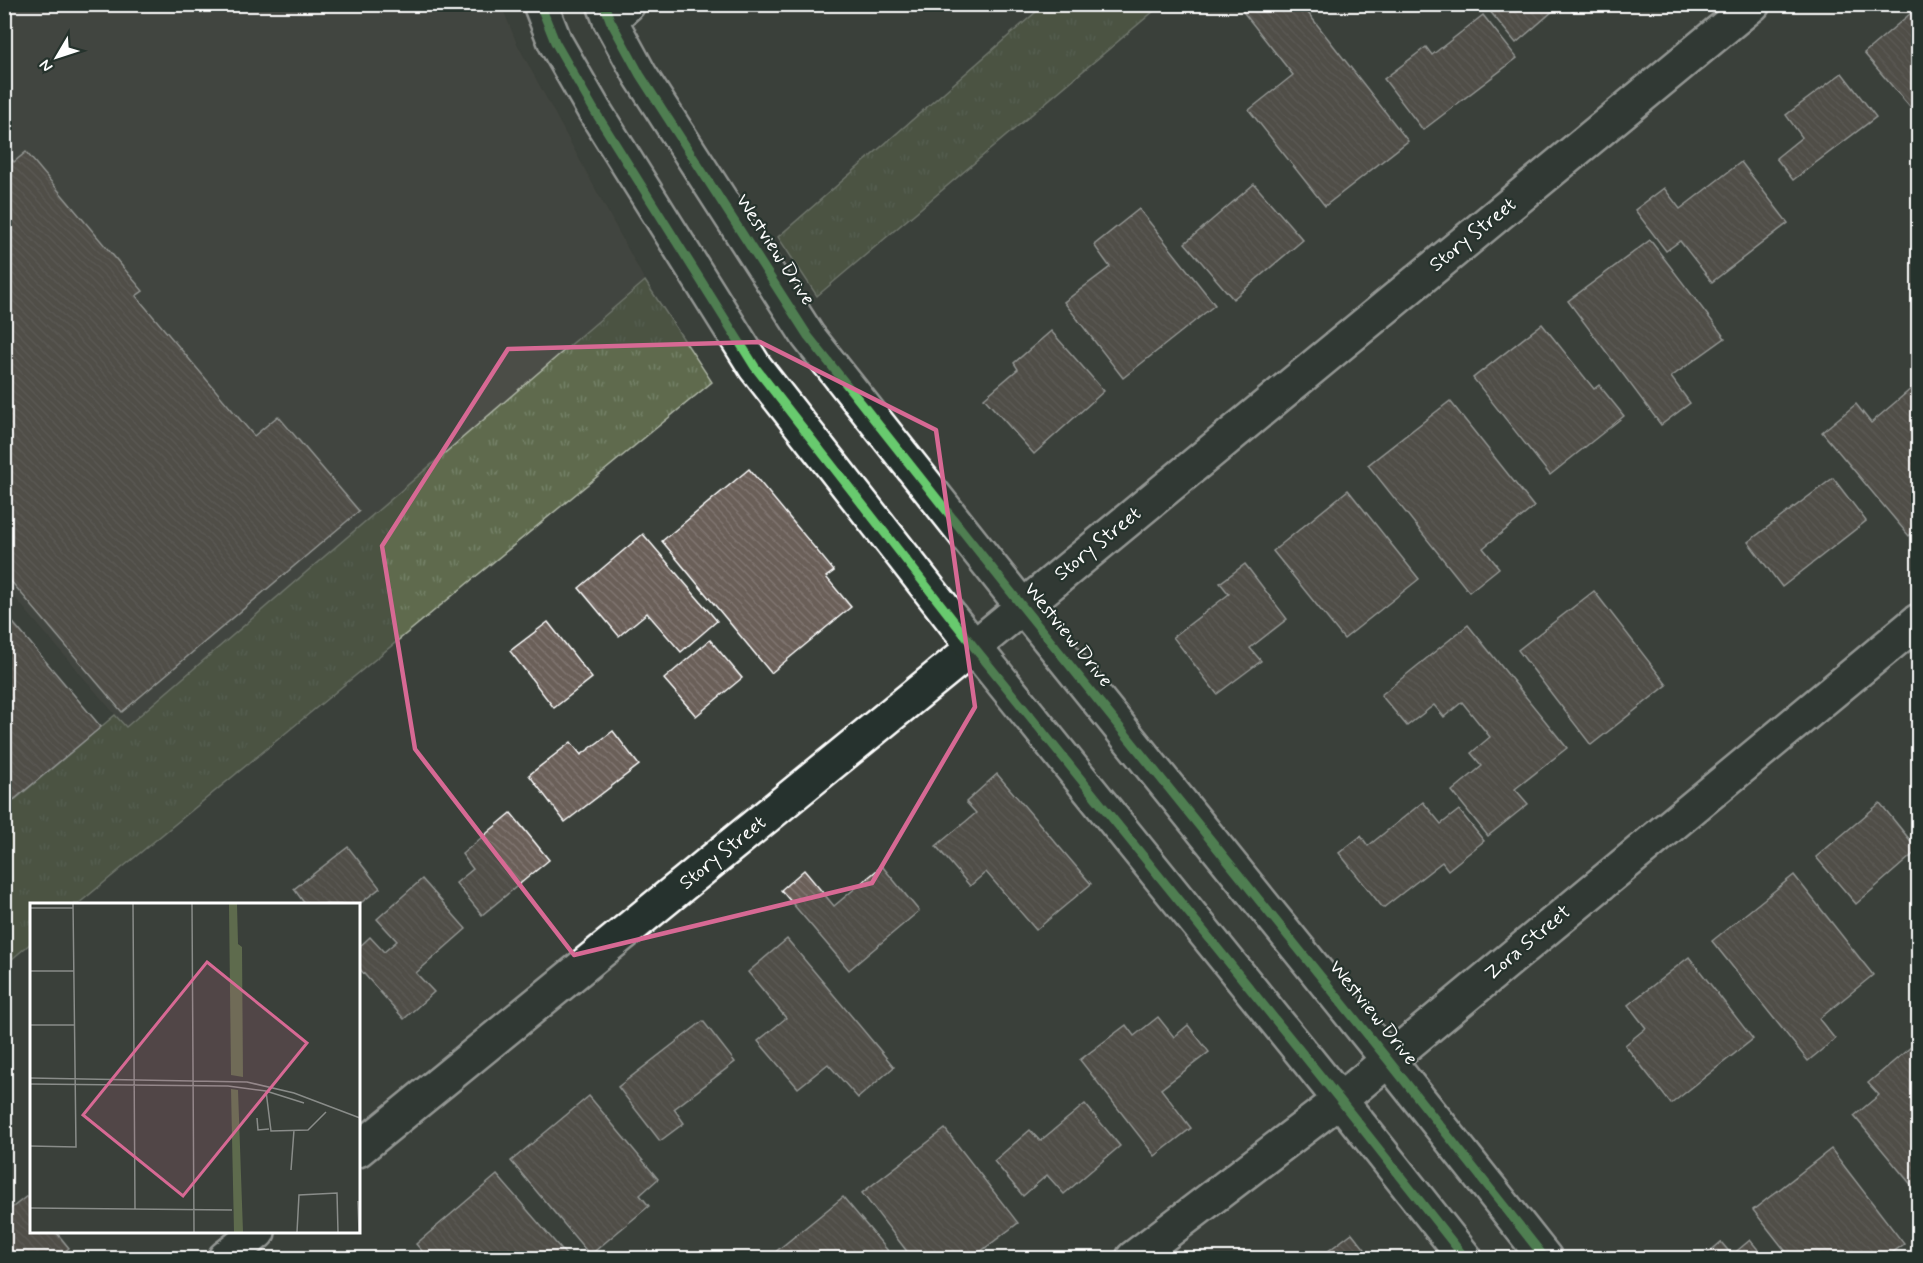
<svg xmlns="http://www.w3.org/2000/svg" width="1923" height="1263" viewBox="0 0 1923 1263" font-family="Mynerve,sans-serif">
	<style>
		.built { fill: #4c4d47 }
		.grass { fill: url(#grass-tufts); stroke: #aeb5a6; stroke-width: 1.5 }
		.building { fill: url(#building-back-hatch); stroke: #fff; stroke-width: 1.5 }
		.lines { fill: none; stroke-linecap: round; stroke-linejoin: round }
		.minor-casing { stroke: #fff; stroke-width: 38 }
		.major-casing { stroke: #fff; stroke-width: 38 }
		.minor { stroke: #26332d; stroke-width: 33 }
		.major { stroke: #26332d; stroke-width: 33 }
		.cycleway-casing { stroke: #26332d; stroke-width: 13 }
		.cycleway { stroke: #67ca6e; stroke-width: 9 }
		.marked { fill: none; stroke: #d76994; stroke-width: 4.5; stroke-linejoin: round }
		.labels { text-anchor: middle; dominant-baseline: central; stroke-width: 4.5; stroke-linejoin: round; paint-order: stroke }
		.street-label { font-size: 20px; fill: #fff; stroke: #26332d }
		.inset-road { fill: none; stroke: #898c89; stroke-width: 1.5 }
		.view { fill: #d76994; fill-opacity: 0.15; stroke: #d76994; stroke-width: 3 }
		.inset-edge { fill: none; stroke: #fff; stroke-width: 3 }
	</style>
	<defs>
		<pattern id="grass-tufts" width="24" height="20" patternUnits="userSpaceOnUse" patternTransform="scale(1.5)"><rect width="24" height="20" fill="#5e6b4d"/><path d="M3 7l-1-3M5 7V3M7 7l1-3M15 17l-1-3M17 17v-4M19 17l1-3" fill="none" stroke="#768168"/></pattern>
		<pattern id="building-back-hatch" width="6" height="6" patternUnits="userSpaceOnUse" patternTransform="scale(1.5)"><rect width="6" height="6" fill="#6a5e58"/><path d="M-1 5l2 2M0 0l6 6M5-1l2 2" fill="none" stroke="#807671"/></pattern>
	</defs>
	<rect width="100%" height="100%" fill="#3a403a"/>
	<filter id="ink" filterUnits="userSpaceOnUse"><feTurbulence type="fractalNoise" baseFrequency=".0167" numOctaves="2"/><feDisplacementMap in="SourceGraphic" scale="12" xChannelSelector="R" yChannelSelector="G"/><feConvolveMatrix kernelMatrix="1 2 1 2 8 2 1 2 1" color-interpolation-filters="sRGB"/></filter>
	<g filter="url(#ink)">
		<!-- built -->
		<path class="built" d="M 4,5 L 501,5 L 517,44 L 645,281 L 126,727 L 5,586 Z"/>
		<!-- grass -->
		<g class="grass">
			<path d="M 1044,5 L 1161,5 L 817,296 L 778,237 Z"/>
			<path d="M 645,281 L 712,382 L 78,904 L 32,904 L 31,943 L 5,965 L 5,808 L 115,715 L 126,727 Z"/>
		</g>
		<!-- building -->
		<g class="building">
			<path d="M 1237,4 L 1301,4 L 1408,141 L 1325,206 L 1249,110 L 1293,75 Z"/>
			<path d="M 1484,4 L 1561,4 L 1516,43 Z"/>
			<path d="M 1566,4 L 1583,4 L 1573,12 Z"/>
			<path d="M 1918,7 L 1918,108 L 1914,112 L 1864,53 Z"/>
			<path d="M 1483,15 L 1517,58 L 1423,130 L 1384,79 L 1426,47 L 1432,55 Z"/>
			<path d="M 1842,73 L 1876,117 L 1793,180 L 1776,158 L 1802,137 L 1786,115 Z"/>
			<path d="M 4,151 L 14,162 L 26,152 L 143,291 L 136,296 L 254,436 L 278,416 L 359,511 L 122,712 L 4,573 Z"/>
			<path d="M 1741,162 L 1788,223 L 1712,282 L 1680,241 L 1666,251 L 1635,210 L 1664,188 L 1680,209 Z"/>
			<path d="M 1254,184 L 1303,240 L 1233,299 L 1185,243 Z"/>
			<path d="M 1139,209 L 1215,305 L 1123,378 L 1064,302 L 1110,267 L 1094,245 Z"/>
			<path d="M 1650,240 L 1725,338 L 1671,377 L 1690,403 L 1661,425 L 1568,301 Z"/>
			<path d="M 1542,324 L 1594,389 L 1599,385 L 1624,416 L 1550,475 L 1473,378 Z"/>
			<path d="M 1051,331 L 1104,391 L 1034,454 L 984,398 L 1018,369 L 1014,363 Z"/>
			<path d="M 1912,388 L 1918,395 L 1918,527 L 1909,536 L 1822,432 L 1856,404 L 1871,423 Z"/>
			<path d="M 1450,401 L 1534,507 L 1483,548 L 1499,568 L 1469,592 L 1368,465 Z"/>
			<path d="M 749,469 L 834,571 L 826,577 L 851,607 L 771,673 L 662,541 Z"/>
			<path d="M 1833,478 L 1866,521 L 1782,587 L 1748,542 Z"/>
			<path d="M 1348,490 L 1419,579 L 1344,639 L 1273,551 Z"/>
			<path d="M 643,534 L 717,621 L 681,652 L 647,613 L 619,636 L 579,588 Z"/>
			<path d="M 1245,564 L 1287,619 L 1250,648 L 1261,661 L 1217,694 L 1173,637 L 1229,594 L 1220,583 Z"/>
			<path d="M 1594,591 L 1667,685 L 1591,745 L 1518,650 Z"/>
			<path d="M 4,612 L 101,727 L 4,808 Z"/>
			<path d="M 548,622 L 592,678 L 554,708 L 510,651 Z"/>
			<path d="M 1468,625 L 1567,748 L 1515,789 L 1528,804 L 1488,836 L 1452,791 L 1482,766 L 1471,753 L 1490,737 L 1462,702 L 1444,717 L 1434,705 L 1407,726 L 1381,695 Z"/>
			<path d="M 710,640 L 742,678 L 696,716 L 664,679 Z"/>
			<path d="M 613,731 L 639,765 L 565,822 L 529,775 L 571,742 L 581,755 Z"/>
			<path d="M 997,774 L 1091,884 L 1036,930 L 986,872 L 970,886 L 936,846 L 976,813 L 966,802 Z"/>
			<path d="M 1423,802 L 1441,824 L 1459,810 L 1484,841 L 1448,870 L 1442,862 L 1383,908 L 1339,853 L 1361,836 L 1368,846 Z"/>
			<path d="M 1880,803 L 1918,850 L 1856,904 L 1816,857 Z"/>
			<path d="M 511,813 L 549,860 L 482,915 L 456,883 L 473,869 L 462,854 Z"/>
			<path d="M 348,847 L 380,888 L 358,905 L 305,904 L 294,889 Z"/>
			<path d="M 882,866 L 919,911 L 849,970 L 781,890 L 804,870 L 834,906 Z"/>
			<path d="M 1794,875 L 1873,975 L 1819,1019 L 1835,1039 L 1808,1061 L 1712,941 Z"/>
			<path d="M 422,879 L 466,929 L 416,973 L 434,992 L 404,1019 L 358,967 L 358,948 L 370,937 L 384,952 L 397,941 L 377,919 Z"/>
			<path d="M 787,939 L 894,1067 L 858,1098 L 828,1064 L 798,1088 L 758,1041 L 786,1018 L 748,972 Z"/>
			<path d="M 1689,957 L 1753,1039 L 1671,1104 L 1625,1045 L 1646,1028 L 1628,1005 Z"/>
			<path d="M 1158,1017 L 1174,1037 L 1188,1025 L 1209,1052 L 1161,1089 L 1191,1128 L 1155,1156 L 1080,1060 L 1126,1025 L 1134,1036 Z"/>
			<path d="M 703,1021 L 735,1062 L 674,1109 L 684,1123 L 660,1141 L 618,1087 Z"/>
			<path d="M 1917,1042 L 1918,1044 L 1918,1193 L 1854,1116 L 1879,1095 L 1868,1083 Z"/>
			<path d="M 589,1096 L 658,1179 L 640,1195 L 649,1206 L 590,1255 L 511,1161 Z"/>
			<path d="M 1085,1104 L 1120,1146 L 1064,1194 L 1047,1175 L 1023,1196 L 994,1161 L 1030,1130 L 1040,1141 Z"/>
			<path d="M 945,1129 L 1018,1223 L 972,1258 L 912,1258 L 862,1193 Z"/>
			<path d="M 1831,1149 L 1904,1244 L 1885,1258 L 1791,1258 L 1753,1210 Z"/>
			<path d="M 497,1175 L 567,1256 L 564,1258 L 428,1258 L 416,1244 Z"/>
			<path d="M 27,1196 L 32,1202 L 32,1232 L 56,1232 L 69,1248 L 57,1258 L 4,1258 L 4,1214 Z"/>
			<path d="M 843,1197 L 894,1258 L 768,1258 Z"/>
			<path d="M 1352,1233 L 1372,1258 L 1319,1258 Z"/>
			<path d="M 1750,1240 L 1765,1258 L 1702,1258 L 1721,1242 L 1732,1255 Z"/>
		</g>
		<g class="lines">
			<!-- minor casing -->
			<g class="minor-casing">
				<g id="minor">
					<path d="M 610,20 L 628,4"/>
					<path d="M 358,1150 L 974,647 L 1753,4"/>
					<path d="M 225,1258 L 258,1232"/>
					<path d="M 1133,1258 L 1340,1100 L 1918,621"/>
				</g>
			</g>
			<!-- major casing -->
			<g class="major-casing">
				<g id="major">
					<path d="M 540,4 L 555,42 L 594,110 L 755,367 L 974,647 L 1340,1100 L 1465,1258"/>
					<path d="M 604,4 L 610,20 L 640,75 L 808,336 L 1022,606 L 1388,1060 L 1545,1258"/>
				</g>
			</g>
			<!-- minor -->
			<use href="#minor" class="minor"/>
			<!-- major -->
			<use href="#major" class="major"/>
			<!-- cycleway casing -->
			<g class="cycleway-casing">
				<g id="cycleway">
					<path d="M 540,4 L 555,42 L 594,110 L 755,367 L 974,647 L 1340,1100 L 1465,1258"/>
					<path d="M 604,4 L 610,20 L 640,75 L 808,336 L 1022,606 L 1388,1060 L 1545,1258"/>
				</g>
			</g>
			<!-- cycleway -->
			<use href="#cycleway" class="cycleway"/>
		</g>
	</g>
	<!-- marked area -->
	<path d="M0 0H1923V1263H0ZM 760,342 L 936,430 L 975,707 L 872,883 L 574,955 L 415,749 L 382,546 L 508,349 Z" fill="#3a403a" fill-opacity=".55" fill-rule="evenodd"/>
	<path class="marked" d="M 760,342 L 936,430 L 975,707 L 872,883 L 574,955 L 415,749 L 382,546 L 508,349 Z"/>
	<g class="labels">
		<!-- street labels -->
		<g class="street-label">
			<text transform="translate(1473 235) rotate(-39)">Story Street</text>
			<text transform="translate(775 250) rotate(57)">Westview Drive</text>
			<text transform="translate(1098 544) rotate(-39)">Story Street</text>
			<text transform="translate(1068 635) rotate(51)">Westview Drive</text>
			<text transform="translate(723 853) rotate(-39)">Story Street</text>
			<text transform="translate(1528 943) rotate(-40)">Zora Street</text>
			<text transform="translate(1373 1013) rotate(51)">Westview Drive</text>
		</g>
	</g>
	<!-- overview -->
	<g transform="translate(30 903)">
		<rect width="330" height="330" fill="#3a403a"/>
		<path d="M 199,1 L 207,1 L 208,41 L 212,44 L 213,174 L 201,172 ZM 201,186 L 208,187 L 213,329 L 204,329 Z" fill="#5e6b4d"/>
		<path class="inset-road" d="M 103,1 L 105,306M 162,1 L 164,329M 0,5 L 43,5M 0,68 L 44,68M 0,122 L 45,122M 0,175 L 217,179 L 264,190 L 330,215M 0,181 L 198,183 L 236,188 L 274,200M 236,188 L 241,228 L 278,227 L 296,209M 227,215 L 228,227 L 239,226M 0,243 L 46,244 L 43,1M 261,267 L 264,227M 328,298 L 329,329M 0,305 L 202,307M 267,329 L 269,292 L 307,290 L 308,329"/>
		<path class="view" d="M 177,59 L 277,140 L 153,293 L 53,212 Z"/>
		<rect width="330" height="330" class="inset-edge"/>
	</g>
	<!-- margin -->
	<rect width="1923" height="1263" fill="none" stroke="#26332d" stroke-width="24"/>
	<rect x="12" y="12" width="1899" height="1239" fill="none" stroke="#fff" stroke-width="2" filter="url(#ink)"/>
	<!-- north arrow -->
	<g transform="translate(57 57) rotate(231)" stroke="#26332d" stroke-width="4.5" paint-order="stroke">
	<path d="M0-4.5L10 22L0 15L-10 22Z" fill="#ffffff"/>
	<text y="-9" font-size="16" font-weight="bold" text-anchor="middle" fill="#ffffff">N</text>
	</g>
</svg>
